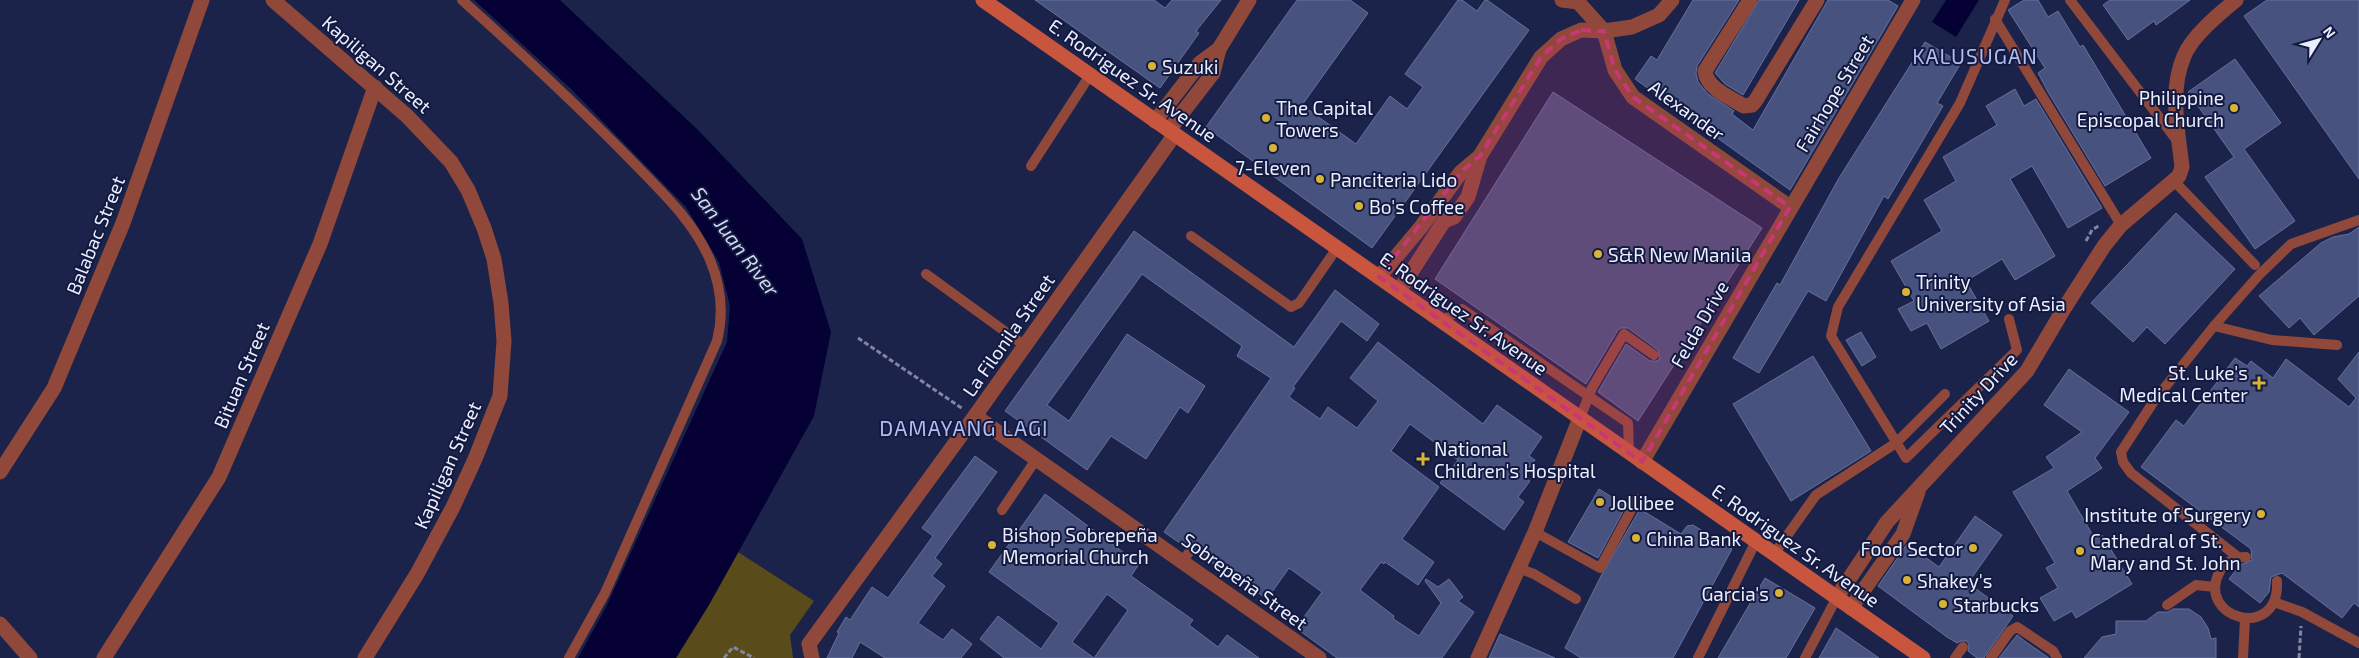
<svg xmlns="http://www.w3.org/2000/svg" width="2359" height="658" viewBox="0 0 2359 658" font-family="'Exo 2',sans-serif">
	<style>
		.green { fill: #594b1a }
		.water { fill: #050135 }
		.building { fill: #47527e; stroke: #65709e; fill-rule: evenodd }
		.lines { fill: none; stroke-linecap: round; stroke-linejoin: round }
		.path { stroke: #8086a2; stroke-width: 3; stroke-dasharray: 5 2.5; stroke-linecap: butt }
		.lane { stroke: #8f4839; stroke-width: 10 }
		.street { stroke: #8f4839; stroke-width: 15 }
		.secondary { stroke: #c8563f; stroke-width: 15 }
		.marked { fill: #c83874; fill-opacity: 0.2; stroke: #c83874; stroke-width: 4; stroke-dasharray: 10 6; stroke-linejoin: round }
		.poi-dot { fill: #d7b434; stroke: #13193f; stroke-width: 2 }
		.labels { text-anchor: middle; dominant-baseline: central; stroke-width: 4; stroke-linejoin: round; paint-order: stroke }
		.street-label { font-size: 19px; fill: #eaefff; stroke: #13193f }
		.poi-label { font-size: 19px; fill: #eaefff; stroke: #13193f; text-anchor: start }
		.water-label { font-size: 20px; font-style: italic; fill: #d0d7f3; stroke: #13193f }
		.quarter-label { font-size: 21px; letter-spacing: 1px; fill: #afbdef; stroke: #13193f }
	</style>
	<rect width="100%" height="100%" fill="#1c234b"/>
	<!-- green -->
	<path class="green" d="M 738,552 L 814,601 L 790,635 L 793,658 L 676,658 Z"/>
	<!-- water -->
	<g class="water">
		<path d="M 474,0 L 560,0 L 698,130 L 802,239 L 831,332 L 814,416 L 709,605 L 676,658 L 578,658 L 606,607 L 727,342 L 730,306 L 719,262 L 686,207 L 571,89 Z"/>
		<path d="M 1946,0 L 1979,0 L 1956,37 L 1932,22 Z"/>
	</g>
	<!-- building -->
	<g class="building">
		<path d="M 1035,0 L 1154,0 L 1165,8 L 1172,0 L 1221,0 L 1196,31 L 1199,33 L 1160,88 Z"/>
		<path d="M 1297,0 L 1350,0 L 1368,13 L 1302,105 L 1356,144 L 1390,96 L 1407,109 L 1423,87 L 1405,74 L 1458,0 L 1462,0 L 1477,11 L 1485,0 L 1487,0 L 1529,30 L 1372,248 L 1206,127 Z"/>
		<path d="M 1693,0 L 1739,0 L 1697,66 L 1696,73 L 1698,82 L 1708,94 L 1734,111 L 1732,114 L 1753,130 L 1828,0 L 1888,0 L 1898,6 L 1790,190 L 1635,79 L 1651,56 L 1657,60 Z"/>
		<path d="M 1759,0 L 1799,0 L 1743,95 L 1725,84 L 1715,73 Z"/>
		<path d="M 2024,0 L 2038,0 L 2048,17 L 2058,11 L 2080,47 L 2083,45 L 2151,158 L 2105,186 L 2048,92 L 2038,73 L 2045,68 L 2008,10 Z"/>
		<path d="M 2110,0 L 2190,0 L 2156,25 L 2154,21 L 2128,40 L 2103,5 Z"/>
		<path d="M 2267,0 L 2359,0 L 2359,179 L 2244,16 Z"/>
		<path d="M 1925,42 L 1961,63 L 1937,103 L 1943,106 L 1888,199 L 1884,196 L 1826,301 L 1808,291 L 1759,373 L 1733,358 L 1777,283 L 1780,285 L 1839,178 Z"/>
		<path d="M 2235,59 L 2281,123 L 2244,149 L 2295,221 L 2255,249 L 2205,177 L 2234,157 L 2188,92 Z"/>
		<path d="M 2015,89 L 2024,106 L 2036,99 L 2102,208 L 2068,228 L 2032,166 L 2010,179 L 2055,256 L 2015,280 L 2002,259 L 1966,281 L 1989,321 L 1941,349 L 1927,323 L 1911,331 L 1898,309 L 1914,301 L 1891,261 L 1942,231 L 1924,200 L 1956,181 L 1943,157 L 1997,125 L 1986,106 Z"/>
		<path d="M 1553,92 L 1762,228 L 1638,421 L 1598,392 L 1626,344 L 1650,361 L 1656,361 L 1660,359 L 1658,350 L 1628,328 L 1621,328 L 1618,330 L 1586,384 L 1435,279 Z"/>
		<path d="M 2176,213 L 2235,269 L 2165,344 L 2147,327 L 2133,342 L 2091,303 Z"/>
		<path d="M 2359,227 L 2359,296 L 2314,335 L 2300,318 L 2289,328 L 2259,296 L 2321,243 L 2333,237 L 2349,234 Z"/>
		<path d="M 1134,231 L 1294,347 L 1335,290 L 1379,324 L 1367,341 L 1341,321 L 1293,387 L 1295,388 L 1289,397 L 1320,419 L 1328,407 L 1357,428 L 1378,401 L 1350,378 L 1378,342 L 1483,424 L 1497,405 L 1542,437 L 1529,456 L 1535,460 L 1523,476 L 1530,481 L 1518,497 L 1524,502 L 1504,530 L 1440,483 L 1458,460 L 1410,424 L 1391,451 L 1439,487 L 1402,539 L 1434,562 L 1418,585 L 1385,562 L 1384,564 L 1381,562 L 1360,590 L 1394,616 L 1393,618 L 1395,620 L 1419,636 L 1441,603 L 1425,581 L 1426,579 L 1438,587 L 1449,579 L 1463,597 L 1458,601 L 1474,612 L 1442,658 L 1337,658 L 1296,628 L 1322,592 L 1289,568 L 1267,599 L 1220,565 L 1218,567 L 1197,553 L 1198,548 L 1195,544 L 1189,543 L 1184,546 L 1164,532 L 1271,378 L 1237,356 L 1242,346 L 1142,274 L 1047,405 L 1069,421 L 1127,334 L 1205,386 L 1188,413 L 1180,407 L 1146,459 L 1111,436 L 1087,470 L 1005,411 Z"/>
		<path d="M 1861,332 L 1876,357 L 1862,366 L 1846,340 Z"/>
		<path d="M 2359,352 L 2359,607 L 2354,603 L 2342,618 L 2282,573 L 2271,577 L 2269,592 L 2260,603 L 2229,579 L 2240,565 L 2252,560 L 2251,549 L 2141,467 L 2176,420 L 2184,426 L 2235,358 L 2247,366 L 2251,361 L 2273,378 L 2286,359 L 2349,407 L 2356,398 L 2338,379 Z"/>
		<path d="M 1813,356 L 1871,451 L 1791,501 L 1733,404 Z"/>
		<path d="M 2069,369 L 2129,412 L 2095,458 L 2102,468 L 2067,491 L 2095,539 L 2102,535 L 2132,584 L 2076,618 L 2072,611 L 2054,621 L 2040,598 L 2058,588 L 2046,568 L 2055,563 L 2013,492 L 2054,468 L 2046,457 L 2082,432 L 2044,405 Z"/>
		<path d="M 975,456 L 997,472 L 935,558 L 942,564 L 932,576 L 945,586 L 918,623 L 943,640 L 952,629 L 972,644 L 961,658 L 885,658 L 860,642 L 852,658 L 827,658 L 839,633 L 837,632 L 846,617 L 850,620 L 872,587 L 888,598 L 933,536 L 922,528 Z"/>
		<path d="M 1599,489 L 1626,506 L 1598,558 L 1568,542 Z"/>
		<path d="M 1045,494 L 1139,564 L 1131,576 L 1193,620 L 1189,625 L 1218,647 L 1227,635 L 1259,658 L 1004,658 L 980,639 L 998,616 L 1041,649 L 1059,623 L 989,572 ZM 1107,594 L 1128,610 L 1094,658 L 1072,642 Z"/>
		<path d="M 1640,509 L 1681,534 L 1687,526 L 1693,525 L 1732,549 L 1673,658 L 1581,658 L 1565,648 L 1602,574 Z"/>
		<path d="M 1975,516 L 2002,535 L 1968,583 L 2013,616 L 1984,658 L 1977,658 L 1968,651 L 1969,645 L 1967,641 L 1961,641 L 1957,643 L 1947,637 L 1878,586 L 1907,544 L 1939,567 Z"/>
		<path d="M 1765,578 L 1815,608 L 1786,658 L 1718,658 Z"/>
		<path d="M 2173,609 L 2189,609 L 2201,617 L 2208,628 L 2211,639 L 2216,638 L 2216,658 L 2084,658 L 2102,637 L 2116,634 L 2116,621 L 2146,621 L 2158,612 L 2168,612 Z"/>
		<path d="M 1836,628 L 1879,658 L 1819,658 Z"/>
		<path d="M 1500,634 L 1555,658 L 1489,658 Z"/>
		<path d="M 2017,635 L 2026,642 L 2049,658 L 1999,658 Z"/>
	</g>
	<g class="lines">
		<!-- path -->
		<g class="path">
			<path d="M 2086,241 L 2092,230 L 2100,225"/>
			<path d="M 858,338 L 963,409"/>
			<path d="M 724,658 L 733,647 L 754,658"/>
			<path d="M 2299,658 L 2301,626"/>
		</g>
		<!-- lane -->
		<g class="lane">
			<path d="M 462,0 C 520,52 576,104 630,159 C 660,190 693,220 710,260 C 721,286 724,313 717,341 L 605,593 L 569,658"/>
			<path d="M 2005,0 L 1960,103 L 1838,307 L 1831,336 L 1906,458 L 2017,350 L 2009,319"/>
			<path d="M 2070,0 L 2178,142"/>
			<path d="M 1995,19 L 2121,225"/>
			<path d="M 1031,166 L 1090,75"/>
			<path d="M 2174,181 L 2255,265"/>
			<path d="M 1191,236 L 1291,307 L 1299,303 L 1337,248"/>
			<path d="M 926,274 L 1025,346"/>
			<path d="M 1441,321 L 1462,309 L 1628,423 L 1629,453"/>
			<path d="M 2214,326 L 2272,340 L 2337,345"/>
			<path d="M 1580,418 L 1592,388 L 1624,334 L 1654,355"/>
			<path d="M 1002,510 L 1037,458"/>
			<path d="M 1535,532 L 1600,568 L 1637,499"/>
			<path d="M 1774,554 L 1816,495 L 1896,443 L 1945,394"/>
			<path d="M 2238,557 L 2131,473 L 2123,462 L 2121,452 L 2154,401 L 2214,326 L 2259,275 L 2291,244 L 2359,220"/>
			<path d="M 2246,557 C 2235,557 2225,562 2220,571 C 2194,618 2280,643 2277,581"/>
			<path d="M 1183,560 L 1191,550"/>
			<path d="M 1518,568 L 1534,574 L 1576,599"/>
			<path d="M 2274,602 L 2302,612 L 2359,643"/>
			<path d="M 2167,605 L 2196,585 L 2215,587"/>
			<path d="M 1698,658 L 1756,541"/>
			<path d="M 1805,658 L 1837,597"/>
			<path d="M 1955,658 L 1963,647"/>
			<path d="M 1991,658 L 2010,631 L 2017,627 L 2053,651 L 2057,658"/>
			<path d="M 2243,658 L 2245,619"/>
		</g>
		<!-- street -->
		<g class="street">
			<path d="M 273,0 L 407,116 L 451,162 L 468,190 L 484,228 L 494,259 L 501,303 L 504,341 L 500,396 L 475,459 L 453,507 L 417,574 L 365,658"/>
			<path d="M 1562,0 L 1578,2 L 1604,31 L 1615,70 L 1633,97 L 1790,207"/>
			<path d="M 1750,0 L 1705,71 C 1706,88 1731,98 1744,106 L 1752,105 L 1756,100 L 1817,0"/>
			<path d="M 1155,121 L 1200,63 L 1219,49"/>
			<path d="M 1169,130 L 1213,73 L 1219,49 L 1249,0"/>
			<path d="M 1379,277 L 1421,227 L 1461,172 L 1479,157"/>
			<path d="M 1399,291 L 1444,221 L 1454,217 L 1468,197 L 1480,156 L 1541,57 L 1561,39 L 1581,30 L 1604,31 L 1632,27 L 1659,15 L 1672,0"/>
			<path d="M 975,416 L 1319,658"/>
			<path d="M 1642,462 L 1913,0"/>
			<path d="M 0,472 L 54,388 L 123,223 L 202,0"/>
			<path d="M 1837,597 L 1887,522 L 2027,371 L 2065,307 L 2104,246 L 2121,225 L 2179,176 L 2182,167 C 2178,131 2169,91 2184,56 C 2192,36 2219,14 2236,0"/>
			<path d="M 1851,608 L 1903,534 L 1918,492"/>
			<path d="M 0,624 L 30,658"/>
			<path d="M 104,658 L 219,477 L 320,244 L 375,87"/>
			<path d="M 812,658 L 809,644 L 975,416 L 1175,134"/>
			<path d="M 1478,658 L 1535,532 L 1580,418"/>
		</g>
		<!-- secondary -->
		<path class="secondary" d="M 983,0 L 1923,658"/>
	</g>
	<!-- marked area -->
	<path class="marked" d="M 1581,30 L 1604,31 L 1615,70 L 1633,97 L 1790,207 L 1642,462 L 1379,277 L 1461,172 L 1480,156 L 1541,57 L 1561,39 Z"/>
	<!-- markers -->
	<g class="poi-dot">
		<circle cx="1152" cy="66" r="5"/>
		<circle cx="2234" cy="108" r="5"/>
		<circle cx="1266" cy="118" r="5"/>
		<circle cx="1273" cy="148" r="5"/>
		<circle cx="1320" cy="179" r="5"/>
		<circle cx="1359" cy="206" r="5"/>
		<circle cx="1598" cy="254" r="5"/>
		<circle cx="1906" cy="292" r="5"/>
		<path d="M2256.5 375.5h5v5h5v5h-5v5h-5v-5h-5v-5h5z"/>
		<path d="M1420.5 451.5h5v5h5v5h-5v5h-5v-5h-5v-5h5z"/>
		<circle cx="1600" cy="502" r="5"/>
		<circle cx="2261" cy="514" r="5"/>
		<circle cx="1636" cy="538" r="5"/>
		<circle cx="992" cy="545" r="5"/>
		<circle cx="1973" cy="548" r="5"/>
		<circle cx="2080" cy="551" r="5"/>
		<circle cx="1907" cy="580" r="5"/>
		<circle cx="1779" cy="593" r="5"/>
		<circle cx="1943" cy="604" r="5"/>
	</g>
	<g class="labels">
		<!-- street labels -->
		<g class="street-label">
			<text transform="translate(377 64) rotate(41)">Kapiligan Street</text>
			<text transform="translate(1133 80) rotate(35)">E. Rodriguez Sr. Avenue</text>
			<text transform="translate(1834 93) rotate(-59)">Fairhope Street</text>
			<text transform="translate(1687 110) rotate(36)">Alexander</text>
			<text transform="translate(95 235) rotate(-68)">Balabac Street</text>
			<text transform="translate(1464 313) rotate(35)">E. Rodriguez Sr. Avenue</text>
			<text transform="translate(1699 324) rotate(-60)">Felda Drive</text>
			<text transform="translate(1008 335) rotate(-55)">La Filonila Street</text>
			<text transform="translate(241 375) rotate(-67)">Bituan Street</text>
			<text transform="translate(1978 393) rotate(-47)">Trinity Drive</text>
			<text transform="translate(447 465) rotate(-66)">Kapiligan Street</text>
			<text transform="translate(1796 545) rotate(35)">E. Rodriguez Sr. Avenue</text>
			<text transform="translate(1245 581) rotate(36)">Sobrepeña Street</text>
		</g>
		<!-- poi labels -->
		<g class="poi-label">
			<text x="1162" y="66">Suzuki</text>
			<text x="2224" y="97" text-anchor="end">Philippine<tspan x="2224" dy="22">Episcopal Church</tspan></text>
			<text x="1276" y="107">The Capital<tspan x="1276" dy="22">Towers</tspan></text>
			<text x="1273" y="167" text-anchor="middle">7-Eleven</text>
			<text x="1330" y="179">Panciteria Lido</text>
			<text x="1369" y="206">Bo's Coffee</text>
			<text x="1608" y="254">S&amp;R New Manila</text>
			<text x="1916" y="281">Trinity<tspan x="1916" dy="22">University of Asia</tspan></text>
			<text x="2248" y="372" text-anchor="end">St. Luke's<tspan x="2248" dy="22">Medical Center</tspan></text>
			<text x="1434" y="448">National<tspan x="1434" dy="22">Children's Hospital</tspan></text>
			<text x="1610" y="502">Jollibee</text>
			<text x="2251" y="514" text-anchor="end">Institute of Surgery</text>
			<text x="1002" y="534">Bishop Sobrepeña<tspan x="1002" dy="22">Memorial Church</tspan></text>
			<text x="1646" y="538">China Bank</text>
			<text x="2090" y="540">Cathedral of St.<tspan x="2090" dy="22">Mary and St. John</tspan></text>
			<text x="1963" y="548" text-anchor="end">Food Sector</text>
			<text x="1917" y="580">Shakey's</text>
			<text x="1769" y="593" text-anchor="end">Garcia's</text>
			<text x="1953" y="604">Starbucks</text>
		</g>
		<!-- water labels -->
		<g class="water-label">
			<text transform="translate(736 241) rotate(53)">San Juan River</text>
		</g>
		<!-- quarter labels -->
		<g class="quarter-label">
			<text x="1975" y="55">KALUSUGAN</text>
			<text x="964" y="427">DAMAYANG LAGI</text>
		</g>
	</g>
	<!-- north arrow -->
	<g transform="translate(2319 40) rotate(53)" stroke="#13193f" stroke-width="4" paint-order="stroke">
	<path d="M0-4L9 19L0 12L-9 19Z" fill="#eaefff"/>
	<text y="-8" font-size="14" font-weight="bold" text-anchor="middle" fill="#eaefff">N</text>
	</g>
</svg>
